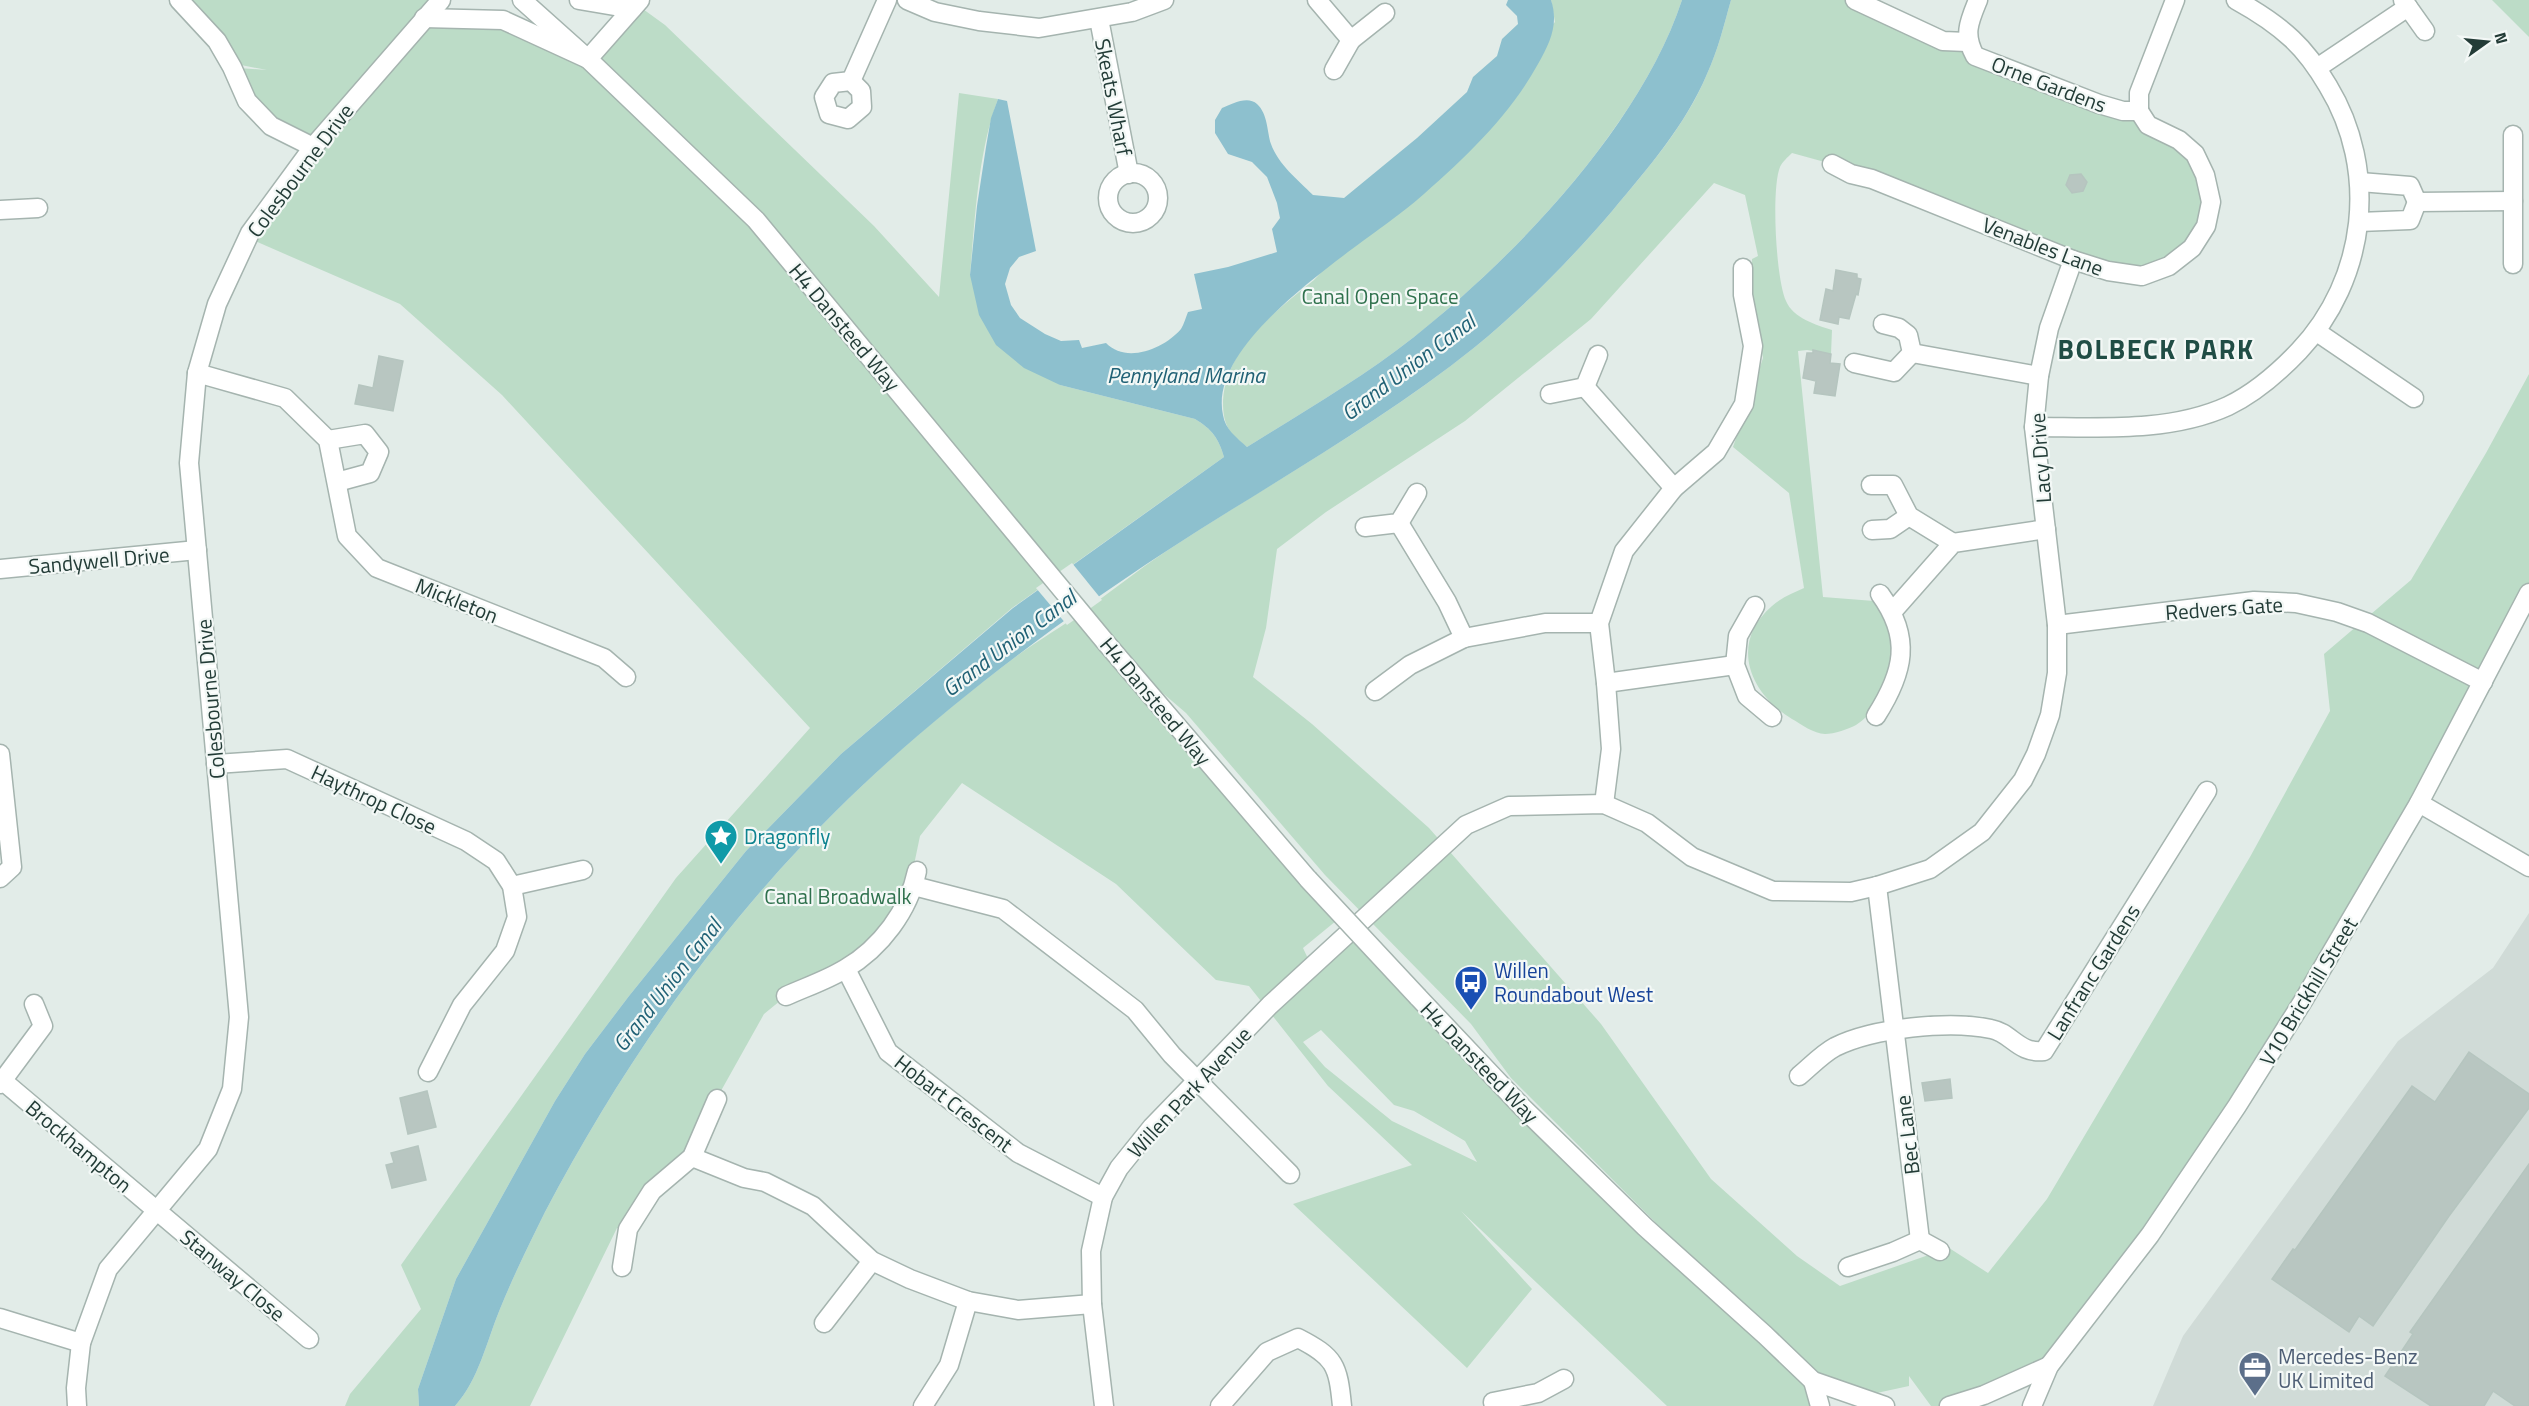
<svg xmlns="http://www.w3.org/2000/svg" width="2529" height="1406" viewBox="0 0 2529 1406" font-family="'Titillium Web',sans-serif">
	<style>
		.built { fill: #d0dbd7 }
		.green { fill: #bcdcc7; fill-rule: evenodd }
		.water { fill: #8dc0ce }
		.pier { fill: #e2ece8 }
		.building { fill: #b8c6c1; stroke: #b5c5bf; stroke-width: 1.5 }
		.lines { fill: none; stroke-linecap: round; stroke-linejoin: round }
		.minor-casing { stroke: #a5b4af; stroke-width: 21 }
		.tertiary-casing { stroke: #a5b4af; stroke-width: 21 }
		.minor { stroke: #fff; stroke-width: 18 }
		.tertiary { stroke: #fff; stroke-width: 18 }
		.tertiary-bridge-casing { stroke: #a5b4af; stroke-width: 21; stroke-linecap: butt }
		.tertiary-bridge { stroke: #fff; stroke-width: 18 }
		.labels { text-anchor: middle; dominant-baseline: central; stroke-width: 4.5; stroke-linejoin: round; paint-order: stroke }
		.street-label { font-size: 21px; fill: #233c37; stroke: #f3f8f6 }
		.park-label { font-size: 21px; fill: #2f714d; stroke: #f3f8f6 }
		.culture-label { font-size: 21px; fill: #0d838f; stroke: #f3f8f6; text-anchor: start }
		.transit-label { font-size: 21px; fill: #164399; stroke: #f3f8f6; text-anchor: start }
		.service-label { font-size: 21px; fill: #4e5e75; stroke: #f3f8f6; text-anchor: start }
		.water-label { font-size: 22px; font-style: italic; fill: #206175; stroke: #f3f8f6 }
		.district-label { font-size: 27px; font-weight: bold; letter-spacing: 1.5px; fill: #204d45; stroke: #f3f8f6 }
	</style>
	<rect width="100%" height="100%" fill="#e2ece8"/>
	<!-- built -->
	<path class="built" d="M 2529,913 L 2529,1406 L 2153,1406 L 2183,1336 L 2398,1041 L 2493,968 Z"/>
	<!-- green -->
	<g class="green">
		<path d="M 183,0 L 441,0 L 425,17 L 503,20 L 587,58 L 636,4 L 665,25 L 874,226 L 939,297 L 959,93 L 998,99 C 978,152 975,218 970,275 L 1060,385 L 1195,419 C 1212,429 1219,439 1224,457 L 1012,608 L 841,754 L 746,851 L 629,996 L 585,1054 L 555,1101 L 456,1279 L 418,1389 L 419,1406 L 345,1406 L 350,1394 L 421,1309 L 401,1265 L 676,878 L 810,728 L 502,395 L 400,304 L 248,238 L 312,147 L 271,126 L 239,68 L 267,70 L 241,65 Z"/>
		<path d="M 1551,0 L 1682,0 C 1641,125 1515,257 1414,337 C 1362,378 1303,412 1247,447 C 1242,443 1237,439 1233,435 C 1224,425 1223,413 1223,401 C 1226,347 1276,311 1314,280 L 1555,22 Z"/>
		<path d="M 1731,0 L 1855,0 L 1975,56 L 2148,125 L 2195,154 L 2206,226 L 2142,276 L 1832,164 L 1792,153 C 1788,157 1782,162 1780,167 C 1771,189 1776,280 1786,301 C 1793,318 1816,325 1832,330 L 1831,354 L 1807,350 L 1798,351 L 1823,597 L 1874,601 C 1893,621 1901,651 1889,677 C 1881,695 1874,714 1856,725 C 1849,729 1834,734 1825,734 C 1814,734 1801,724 1792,719 C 1749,693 1729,643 1772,606 C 1782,597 1793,593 1804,588 L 1789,493 L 1733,447 L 1763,358 L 1751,283 L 1752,259 L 1758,256 L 1745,195 L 1714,183 L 1591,319 L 1465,421 L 1326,512 L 1277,549 L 1266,628 L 1253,677 L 1312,724 L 1429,828 L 1601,1024 L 1711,1179 L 1797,1256 L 1840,1286 L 1940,1251 L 1946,1246 L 1988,1273 L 2047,1199 L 2250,857 L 2330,711 L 2324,654 L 2411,580 L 2486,453 L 2529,374 L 2529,593 L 2303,1001 L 2049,1366 L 1949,1406 L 1931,1406 L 1909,1376 L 1909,1386 L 1872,1394 L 1820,1375 L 1660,1227 L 1511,1078 L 1471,1024 L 1325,875 L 1186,713 L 1117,654 L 1342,916 L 1303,948 L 1312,967 L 1355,930 L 1812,1381 L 1820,1406 L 1667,1406 L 1461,1211 L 1532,1289 L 1467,1368 L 1293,1204 L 1412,1165 L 1328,1086 L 1249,986 L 1216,980 L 1116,884 L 962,783 L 920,836 L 915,860 L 917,871 L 873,947 L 786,996 L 764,1014 L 717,1098 L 692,1157 L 628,1229 L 617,1228 L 530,1406 L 455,1406 C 479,1379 486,1343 500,1309 C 513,1277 529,1244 545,1212 C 622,1066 718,927 836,811 C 891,756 952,705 1014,658 C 1037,641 1063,626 1087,609 C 1113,590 1138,570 1165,552 C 1268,484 1378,425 1475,347 C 1525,306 1571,259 1613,210 C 1648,168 1686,125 1707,74 C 1718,50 1724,25 1731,0 ZM 1321,1030 L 1394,1105 L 1414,1111 L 1465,1141 L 1477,1162 L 1392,1121 L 1325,1067 L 1303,1042 Z"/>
		<path d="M 2492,0 L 2529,0 L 2529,37 Z"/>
	</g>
	<!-- water -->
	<path class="water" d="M 1508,0 L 1551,0 C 1559,24 1550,43 1538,64 C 1509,117 1462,161 1417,200 C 1366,244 1206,337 1223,415 C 1225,429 1237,438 1247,447 C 1303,412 1362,378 1414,337 C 1516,256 1641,125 1682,0 L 1731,0 C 1724,25 1718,50 1707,74 C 1685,126 1648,168 1613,210 C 1571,259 1525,306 1475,347 C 1379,424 1269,484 1165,552 C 1050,627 934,714 836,811 C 718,927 622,1066 545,1212 C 529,1244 513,1277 500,1309 C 486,1343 479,1379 455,1406 L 419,1406 L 418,1389 L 456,1279 L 555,1101 L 585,1054 L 629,996 L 746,851 L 841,754 L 1013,608 L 1224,457 C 1219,439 1212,429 1195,419 L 1060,385 L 1024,368 L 996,345 L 979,315 L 970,275 L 977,206 L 986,147 L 991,118 L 998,99 L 1007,101 L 1036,251 L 1019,257 L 1010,268 L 1005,284 L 1011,305 L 1020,318 L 1045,334 L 1061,341 L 1079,340 L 1082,348 L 1106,343 C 1126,364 1164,349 1181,329 C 1184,324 1186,317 1188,312 L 1202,309 L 1194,274 L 1228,267 L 1277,252 L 1272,229 L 1280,218 L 1277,203 L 1267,177 L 1252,162 L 1228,154 L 1215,133 L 1215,120 L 1222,108 C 1231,104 1248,95 1257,104 C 1268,114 1267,132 1271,144 C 1278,164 1298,180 1313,195 L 1344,198 L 1417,138 L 1467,92 L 1473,77 L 1497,56 L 1502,39 L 1518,24 L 1517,16 L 1506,5 Z"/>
	<!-- pier -->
	<path class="pier" d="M 1072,563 L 1102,600 L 1067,625 L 1036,588 Z"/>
	<!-- building -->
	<g class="building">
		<path d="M 2081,174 L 2087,182 L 2083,191 L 2072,193 L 2066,185 L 2070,175 Z"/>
		<path d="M 1836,270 L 1857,274 L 1857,278 L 1861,279 L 1858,295 L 1856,294 L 1849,319 L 1839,317 L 1838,324 L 1820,320 L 1826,289 L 1833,291 Z"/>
		<path d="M 1813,350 L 1831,354 L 1830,363 L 1840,364 L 1835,396 L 1814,393 L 1816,381 L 1803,378 L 1807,353 L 1813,353 Z"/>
		<path d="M 379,356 L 403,361 L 393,411 L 355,404 L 359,385 L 373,388 Z"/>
		<path d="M 2469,1052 L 2529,1094 L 2529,1108 L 2449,1216 L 2373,1326 L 2359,1316 L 2349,1332 L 2272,1279 L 2293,1249 L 2295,1250 L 2412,1086 L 2435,1102 Z"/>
		<path d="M 1950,1079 L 1952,1098 L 1925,1101 L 1922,1083 Z"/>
		<path d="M 427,1091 L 436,1127 L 408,1134 L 400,1098 Z"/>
		<path d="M 418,1146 L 426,1180 L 392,1188 L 386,1165 L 394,1163 L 391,1153 Z"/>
		<path d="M 2529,1164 L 2529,1406 L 2515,1406 L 2493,1391 L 2484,1406 L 2431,1406 L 2385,1376 L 2413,1334 L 2410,1332 Z"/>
	</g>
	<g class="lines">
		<!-- minor casing -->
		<g class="minor-casing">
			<g id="minor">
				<path d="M 179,0 L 217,41 L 232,67 L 247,101 L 271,126 L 313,147"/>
				<path d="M 579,0 L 632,9"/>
				<path d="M 907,0 L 935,12 L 979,21 L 1039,28 L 1132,12 L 1164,0"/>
				<path d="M 1317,0 L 1351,40 L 1385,13"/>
				<path d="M 1855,0 L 1943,41 L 1967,42"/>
				<path d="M 1978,0 C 1969,22 1963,34 1975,56 L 2099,104 L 2123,111 L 2139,111"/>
				<path d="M 2403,0 L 2425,31"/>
				<path d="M 424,18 L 503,20 L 588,59 L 640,0"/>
				<path d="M 1099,19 L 1129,174"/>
				<path d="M 2317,68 L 2408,7"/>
				<path d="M 1334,70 L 1351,40"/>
				<path d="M 851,81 L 861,91 L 862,107 L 848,119 L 829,114 L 824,97 L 833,83 Z"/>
				<path d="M 851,81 L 887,0"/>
				<path d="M 2139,111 L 2139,93 L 2175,0"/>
				<path d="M 2513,135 L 2513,264"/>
				<path d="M 1832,164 L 1851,174 L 1872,179 L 2073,260 L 2108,271 L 2142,276 L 2169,266 L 2192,248 L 2206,226 L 2211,202 L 2205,175 L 2195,154 L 2179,140 L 2148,125 L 2139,111"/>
				<circle cx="1133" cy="198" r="25"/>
				<path d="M 2360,182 L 2410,186 L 2417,202 L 2513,201"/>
				<path d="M 0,210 L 38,208"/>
				<path d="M 2359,222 L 2410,220 L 2417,202"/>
				<path d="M 2317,332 L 2414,398"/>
				<path d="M 1912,353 L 2039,376"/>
				<path d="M 1854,363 L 1894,372 L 1912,353 L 1908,335 L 1899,328 L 1883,324"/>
				<path d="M 197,373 L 285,398 L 328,440 L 347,536 L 377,568 L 604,658 L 626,677"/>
				<path d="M 1585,387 L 1674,488"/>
				<path d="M 1550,394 L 1585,387 L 1598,355"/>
				<path d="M 2034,427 C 2097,427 2169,433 2228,406 C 2255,393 2279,372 2299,351 C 2367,279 2379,170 2328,86 C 2318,69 2306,52 2292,39 C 2275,23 2256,11 2236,0"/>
				<path d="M 328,440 L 365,434 L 379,452 L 370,473 L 337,482"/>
				<path d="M 1871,485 L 1893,485 L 1909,516 L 1953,543"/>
				<path d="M 1399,523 L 1447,602 L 1464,638"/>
				<path d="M 1365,527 L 1399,523 L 1417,493"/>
				<path d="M 1872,530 L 1890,529 L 1909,516"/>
				<path d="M 0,569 L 197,550"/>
				<path d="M 1755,606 L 1738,636 L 1735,665 L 1747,696 L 1772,717"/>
				<path d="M 1893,611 L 1953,543 L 2046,529"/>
				<path d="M 2057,625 L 2254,601 L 2296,603 L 2337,612 L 2368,623 L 2483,682"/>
				<path d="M 1606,683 L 1735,665"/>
				<path d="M 1375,691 L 1410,665 L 1464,638 L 1545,623 L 1599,623"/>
				<path d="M 1876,716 C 1904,672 1912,638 1880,594"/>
				<path d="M 0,754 L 12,867 L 0,878"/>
				<path d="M 216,764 L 287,759 L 466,841 L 496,861 L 512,886 L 517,917 L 505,951 L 462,1005 L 428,1072"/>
				<path d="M 2419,803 L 2529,867"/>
				<path d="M 1604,804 L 1611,749 L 1606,683 L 1599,623 L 1624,551 L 1674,488 L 1716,452 L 1744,404 L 1753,346 L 1743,295 L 1743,268"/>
				<path d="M 512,886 L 583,870"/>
				<path d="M 914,886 L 1003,909 L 1135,1010 L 1172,1055 L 1290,1174"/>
				<path d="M 1877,886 L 1920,1240"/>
				<path d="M 846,969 L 888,1052 L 1018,1153 L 1103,1197"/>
				<path d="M 786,996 C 806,987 827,980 845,969 C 881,948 909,910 917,871"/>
				<path d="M 1799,1076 C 1810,1067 1822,1054 1835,1047 C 1873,1028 1950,1020 1991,1029 C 2012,1033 2018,1054 2044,1051 L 2207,791"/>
				<path d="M 3,1081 L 309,1339"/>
				<path d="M 0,1084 L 43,1026 L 34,1004"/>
				<path d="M 692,1157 L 744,1178 L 765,1182 L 813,1206 L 872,1261 L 910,1279 L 968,1301 L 1018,1310 L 1092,1304"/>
				<path d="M 622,1267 L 628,1229 L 652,1191 L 692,1157 L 717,1099"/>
				<path d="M 1848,1267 L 1893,1252 L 1920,1240 L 1940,1251"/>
				<path d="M 0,1318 L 81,1343"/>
				<path d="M 824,1323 L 872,1261"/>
				<path d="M 77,1406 L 76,1388 L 81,1343 L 108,1269 L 208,1149 L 232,1089 L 239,1017 L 189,463 L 197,373 L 217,304 L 250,233 L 313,147 L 441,0"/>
				<path d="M 923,1406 L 949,1365 L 968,1301"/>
				<path d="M 1104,1406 L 1092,1304 L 1091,1251 L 1103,1197 L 1119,1168 L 1152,1127 L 1270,1005 L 1466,825 L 1509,806 L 1604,804 L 1647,823 L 1692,857 L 1773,891 L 1851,892 L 1877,886 L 1930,869 L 1982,832 L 2023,780 L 2036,754 L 2050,715 L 2057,673 L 2057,625 L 2034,427 L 2039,376 L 2049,328 L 2073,260"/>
				<path d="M 1220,1406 L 1267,1352 L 1298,1338 C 1335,1357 1338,1365 1342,1406"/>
				<path d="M 1494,1406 L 1493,1402 L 1538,1393 L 1564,1379"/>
			</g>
		</g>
		<!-- tertiary casing -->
		<g class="tertiary-casing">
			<g id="tertiary">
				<path d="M 522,0 L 588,59 L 756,220 L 1107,644 L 1308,879"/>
				<path d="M 1418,997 L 1523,1108 L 1645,1227 L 1765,1335 L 1813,1381 L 1885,1406"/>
				<path d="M 1813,1381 L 1820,1406"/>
				<path d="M 1949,1406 L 1984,1395 L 2049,1366"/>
				<path d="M 2032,1406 L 2049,1366 L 2150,1235 L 2237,1106 L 2303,1001 L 2419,803 L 2529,593"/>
			</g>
		</g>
		<!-- minor -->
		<use href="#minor" class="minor"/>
		<!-- tertiary -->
		<use href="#tertiary" class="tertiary"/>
		<!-- tertiary-bridge casing -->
		<g class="tertiary-bridge-casing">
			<path id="tertiary-bridge" d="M 1308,879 L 1418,997"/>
		</g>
		<!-- tertiary-bridge -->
		<use href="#tertiary-bridge" class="tertiary-bridge"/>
	</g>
	<!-- icons -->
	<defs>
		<g id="sight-pin" transform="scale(1.725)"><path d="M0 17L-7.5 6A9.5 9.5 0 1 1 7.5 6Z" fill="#0f9aa8" stroke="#f3f8f6"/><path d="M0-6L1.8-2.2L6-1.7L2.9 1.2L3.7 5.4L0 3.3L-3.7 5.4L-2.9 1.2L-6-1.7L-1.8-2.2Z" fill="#fff"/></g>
		<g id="bus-pin" transform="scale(1.725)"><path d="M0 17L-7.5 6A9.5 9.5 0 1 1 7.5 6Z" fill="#1a4fb4" stroke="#f3f8f6"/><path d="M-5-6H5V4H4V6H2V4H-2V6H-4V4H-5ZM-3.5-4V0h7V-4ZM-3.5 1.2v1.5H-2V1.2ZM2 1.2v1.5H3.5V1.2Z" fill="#fff"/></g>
		<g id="office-pin" transform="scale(1.725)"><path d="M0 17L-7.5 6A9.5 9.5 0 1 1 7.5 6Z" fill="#5c6f8a" stroke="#f3f8f6"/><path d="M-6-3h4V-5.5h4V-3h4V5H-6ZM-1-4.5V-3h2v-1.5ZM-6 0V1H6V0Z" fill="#fff"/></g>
	</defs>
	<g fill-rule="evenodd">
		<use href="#sight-pin" x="721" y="836"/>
		<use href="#bus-pin" x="1471" y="982"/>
		<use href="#office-pin" x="2255" y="1368"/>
	</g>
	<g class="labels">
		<!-- street labels -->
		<g class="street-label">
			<text transform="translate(2049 84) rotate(21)">Orne Gardens</text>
			<text transform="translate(1114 97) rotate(79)">Skeats Wharf</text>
			<text transform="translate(300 170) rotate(-53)">Colesbourne Drive</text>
			<text transform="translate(2043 246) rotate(21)">Venables Lane</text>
			<text transform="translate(845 327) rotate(50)">H4 Dansteed Way</text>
			<text transform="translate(2040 458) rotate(-94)">Lacy Drive</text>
			<text transform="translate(99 560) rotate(-5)">Sandywell Drive</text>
			<text transform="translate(457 600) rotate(22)">Mickleton</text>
			<text transform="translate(2224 608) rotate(-4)">Redvers Gate</text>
			<text transform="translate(210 699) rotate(-95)">Colesbourne Drive</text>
			<text transform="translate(1156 701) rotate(50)">H4 Dansteed Way</text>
			<text transform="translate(374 799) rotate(25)">Haythrop Close</text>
			<text transform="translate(2093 972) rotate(-58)">Lanfranc Gardens</text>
			<text transform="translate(2308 991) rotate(-59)">V10 Brickhill Street</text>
			<text transform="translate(1480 1062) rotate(46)">H4 Dansteed Way</text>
			<text transform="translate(1189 1092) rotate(-47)">Willen Park Avenue</text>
			<text transform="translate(954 1103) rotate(38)">Hobart Crescent</text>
			<text transform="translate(1907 1135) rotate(-97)">Bec Lane</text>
			<text transform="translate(79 1146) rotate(40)">Brockhampton</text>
			<text transform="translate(233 1275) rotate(40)">Stanway Close</text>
		</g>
		<!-- park labels -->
		<g class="park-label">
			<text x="1380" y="296">Canal Open Space</text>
			<text x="838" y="896">Canal Broadwalk</text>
		</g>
		<!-- culture labels -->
		<g class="culture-label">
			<text x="744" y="836">Dragonfly</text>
		</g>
		<!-- transit labels -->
		<g class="transit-label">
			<text x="1494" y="970">Willen<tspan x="1494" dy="24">Roundabout West</tspan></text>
		</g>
		<!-- service labels -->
		<g class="service-label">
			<text x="2278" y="1356">Mercedes-Benz<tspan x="2278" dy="24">UK Limited</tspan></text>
		</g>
		<!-- water labels -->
		<g class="water-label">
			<text transform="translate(1408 367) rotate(-37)">Grand Union Canal</text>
			<text x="1186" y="375">Pennyland Marina</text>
			<text transform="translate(1009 643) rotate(-37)">Grand Union Canal</text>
			<text transform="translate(667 985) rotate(-52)">Grand Union Canal</text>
		</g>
		<!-- district labels -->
		<g class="district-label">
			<text x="2156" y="348">BOLBECK PARK</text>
		</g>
	</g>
	<!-- north arrow -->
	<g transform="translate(2487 42) rotate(75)" stroke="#f3f8f6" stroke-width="4.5" paint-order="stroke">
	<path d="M0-4.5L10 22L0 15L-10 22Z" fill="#233c37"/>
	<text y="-9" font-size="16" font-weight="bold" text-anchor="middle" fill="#233c37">N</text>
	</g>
</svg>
